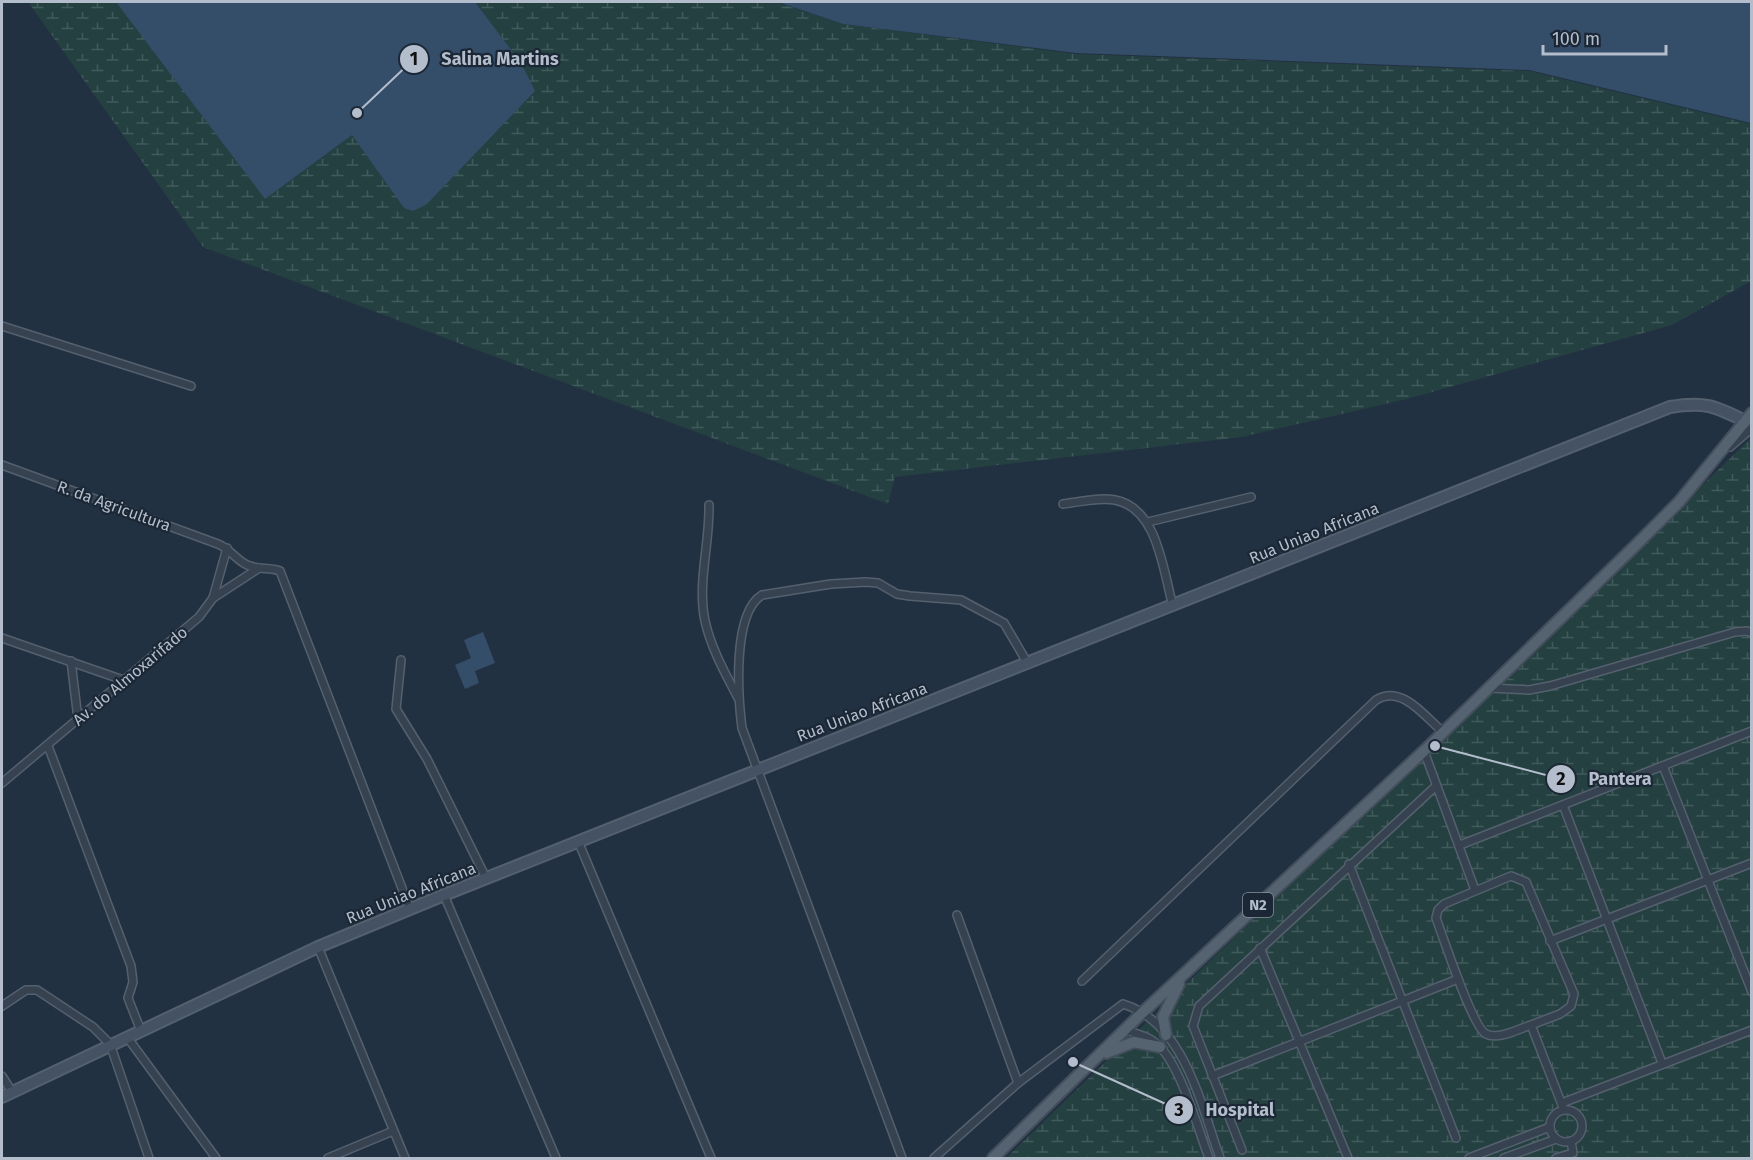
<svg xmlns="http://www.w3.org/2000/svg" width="1753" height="1160" viewBox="0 0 1753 1160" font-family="'Fira Sans',sans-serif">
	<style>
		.wetland { fill: url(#wetland-marsh) }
		.water { fill: #344d69 }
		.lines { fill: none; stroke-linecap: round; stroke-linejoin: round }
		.minor-casing { stroke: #55606e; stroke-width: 10 }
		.secondary-casing { stroke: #55606e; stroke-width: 14 }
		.primary-casing { stroke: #434e5c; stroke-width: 14 }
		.minor { stroke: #374250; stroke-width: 7 }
		.secondary { stroke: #445264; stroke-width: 10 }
		.primary { stroke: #556270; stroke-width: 10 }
		.labels { text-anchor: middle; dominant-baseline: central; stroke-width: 4.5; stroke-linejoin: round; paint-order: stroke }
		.shield { fill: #1c2735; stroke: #86909e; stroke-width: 1.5 }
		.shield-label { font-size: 15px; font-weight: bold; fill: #b3bdcb }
		.street-label { font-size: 16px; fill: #b3bdcb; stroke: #1c2735 }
		.leader { fill: none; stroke: #b3bdcb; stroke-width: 2 }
		.callout-dot { fill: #b3bdcb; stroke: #1c2735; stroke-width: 2 }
		.mark-label { font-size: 18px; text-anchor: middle; font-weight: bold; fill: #111 }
		.callout-label { font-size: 18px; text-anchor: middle; font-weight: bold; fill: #b3bdcb; stroke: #1c2735; stroke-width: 4.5; stroke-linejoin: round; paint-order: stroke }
	</style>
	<defs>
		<pattern id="wetland-marsh" width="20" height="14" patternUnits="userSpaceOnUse" patternTransform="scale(1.5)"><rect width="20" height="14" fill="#244041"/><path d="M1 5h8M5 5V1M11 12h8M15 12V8" fill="none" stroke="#415a5b"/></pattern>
	</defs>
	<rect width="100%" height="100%" fill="#223141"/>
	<!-- wetland -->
	<g class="wetland">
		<path d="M 28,2 L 776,2 L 843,24 L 1076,54 L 1529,71 L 1751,124 L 1751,281 L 1672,325 L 1407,399 L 1242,437 L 895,477 L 888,504 L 203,247 Z"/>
		<path d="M 1751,438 L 1751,1158 L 1006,1158 Z"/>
	</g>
	<!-- water -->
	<g class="water">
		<path d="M 116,2 L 475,2 L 521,63 L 535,91 L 427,204 L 413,211 L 404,208 L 352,135 L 265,199 Z"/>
		<path d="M 778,2 L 1751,2 L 1751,123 L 1529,70 L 1076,53 L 843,24 Z"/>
		<path d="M 483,632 L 495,663 L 475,671 L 479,683 L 465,689 L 455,665 L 471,658 L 464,640 Z"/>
	</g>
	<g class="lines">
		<!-- minor casing -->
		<g class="minor-casing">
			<g id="minor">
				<path d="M 2,326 L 191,386"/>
				<path d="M 1730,447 L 1752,428"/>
				<path d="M 2,465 L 218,544 C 231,549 238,563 250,566 C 260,570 270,567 280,571 L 410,909"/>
				<path d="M 1063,504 C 1079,502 1099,497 1115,500 C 1158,508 1163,571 1173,606"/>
				<path d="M 709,505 C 710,543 697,583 705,621 C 711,648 725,673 738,698"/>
				<path d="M 1148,522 L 1251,497"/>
				<path d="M 213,598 L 259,568"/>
				<path d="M 2,638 L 126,681"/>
				<path d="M 401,660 L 396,709 L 427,759 L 486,878"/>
				<path d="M 71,661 L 78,719"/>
				<path d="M 1489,688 L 1529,690 L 1550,686 L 1735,632 L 1747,631 L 1752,633"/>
				<path d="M 48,746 L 131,966 L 133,982 L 128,998 L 141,1031"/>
				<path d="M 1424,751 L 1475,890"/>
				<path d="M 1663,766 L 1752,992"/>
				<path d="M 2,783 L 199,617 L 213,598 L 227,548"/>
				<path d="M 1563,805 L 1662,1063"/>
				<path d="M 578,841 L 711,1158"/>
				<path d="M 1460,845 L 1752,731"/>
				<path d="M 1349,864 L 1456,1138"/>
				<path d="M 444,895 L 556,1158"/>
				<path d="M 957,915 L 1018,1083"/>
				<path d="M 1550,941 L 1752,863"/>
				<path d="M 318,947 L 405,1158"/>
				<path d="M 1260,948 L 1348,1158"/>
				<path d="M 1082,981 L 1376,700 C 1402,684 1425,717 1443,732"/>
				<path d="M 2,1006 L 26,990 L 37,990 L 93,1027 L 110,1044 L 149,1158"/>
				<path d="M 1531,1025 C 1519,1029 1498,1040 1486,1034 C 1473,1028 1443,937 1436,918 L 1438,910 L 1444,904 L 1511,876 L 1526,882 L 1574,994 L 1571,1006 L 1560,1014 L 1531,1025 L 1564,1110"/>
				<path d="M 1126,1030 C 1138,1034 1150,1037 1159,1046 C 1181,1067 1198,1129 1209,1158"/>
				<path d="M 127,1037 L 216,1158"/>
				<path d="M 2,1076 L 12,1092"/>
				<path d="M 1212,1076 L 1458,979"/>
				<path d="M 1562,1103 L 1752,1030"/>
				<circle cx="1566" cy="1126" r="16"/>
				<path d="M 1242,1150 L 1193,1026 L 1199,1006 L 1436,786"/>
				<path d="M 328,1158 L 393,1131"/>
				<path d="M 902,1158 L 742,728 C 738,697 732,613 762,595 L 831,584 L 866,582 L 878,583 L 897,594 L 910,596 L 961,600 L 1004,623 L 1028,664"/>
				<path d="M 934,1158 L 1018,1083 L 1123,1004 C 1185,1023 1201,1106 1220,1158"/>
				<path d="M 1469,1158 L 1550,1127"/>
				<path d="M 1504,1158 L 1556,1139"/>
				<path d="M 1556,1158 L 1573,1153 L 1571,1141"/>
			</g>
		</g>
		<!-- secondary casing -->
		<g class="secondary-casing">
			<path id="secondary" d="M 2,1097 L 318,947 L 444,895 L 1670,407 C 1704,401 1715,406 1745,421"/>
		</g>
		<!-- primary casing -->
		<g class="primary-casing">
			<g id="primary">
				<path d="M 1166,1035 L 1163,1017 L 1179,984"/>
				<path d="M 1106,1053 L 1134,1042 L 1160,1047"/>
				<path d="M 993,1158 L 1141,1014 L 1424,751 L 1634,547 L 1679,502 L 1752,413"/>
			</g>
		</g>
		<!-- minor -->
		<use href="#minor" class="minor"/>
		<!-- secondary -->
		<use href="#secondary" class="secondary"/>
		<!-- primary -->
		<use href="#primary" class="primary"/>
	</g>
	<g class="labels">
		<!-- shield labels -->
		<rect class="shield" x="1243" y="893" width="30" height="24" rx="4.5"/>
		<g class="shield-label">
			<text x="1258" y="905">N2</text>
		</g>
		<!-- street labels -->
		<g class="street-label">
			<text transform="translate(114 506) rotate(20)">R. da Agricultura</text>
			<text transform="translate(1314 533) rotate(-22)">Rua Uniao Africana</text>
			<text transform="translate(130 676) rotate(-40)">Av. do Almoxarifado</text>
			<text transform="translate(862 712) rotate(-21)">Rua Uniao Africana</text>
			<text transform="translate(411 893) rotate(-22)">Rua Uniao Africana</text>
		</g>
	</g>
	<!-- callouts -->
	<path class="leader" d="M357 113L414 59M1435 746L1561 779M1073 1062L1179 1110"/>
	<g class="callout-dot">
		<circle cx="357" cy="113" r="6"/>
		<circle cx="1435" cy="746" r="6"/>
		<circle cx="1073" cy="1062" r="6"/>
		<circle cx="414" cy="59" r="15"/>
		<circle cx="1561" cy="779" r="15"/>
		<circle cx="1179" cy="1110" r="15"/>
	</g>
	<g class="mark-label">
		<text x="414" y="65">1</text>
		<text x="1561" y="785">2</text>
		<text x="1179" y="1116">3</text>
	</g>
	<g class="callout-label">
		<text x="500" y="65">Salina Martins</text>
		<text x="1620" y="785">Pantera</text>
		<text x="1240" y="1116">Hospital</text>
	</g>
	<!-- border -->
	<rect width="1753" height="1160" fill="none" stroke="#b3bdcb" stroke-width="6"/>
	<!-- scale -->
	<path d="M1543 45v9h123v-9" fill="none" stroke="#b3bdcb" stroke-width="3"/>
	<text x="1552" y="45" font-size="18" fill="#b3bdcb" stroke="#1c2735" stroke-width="4.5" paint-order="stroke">100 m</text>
</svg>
